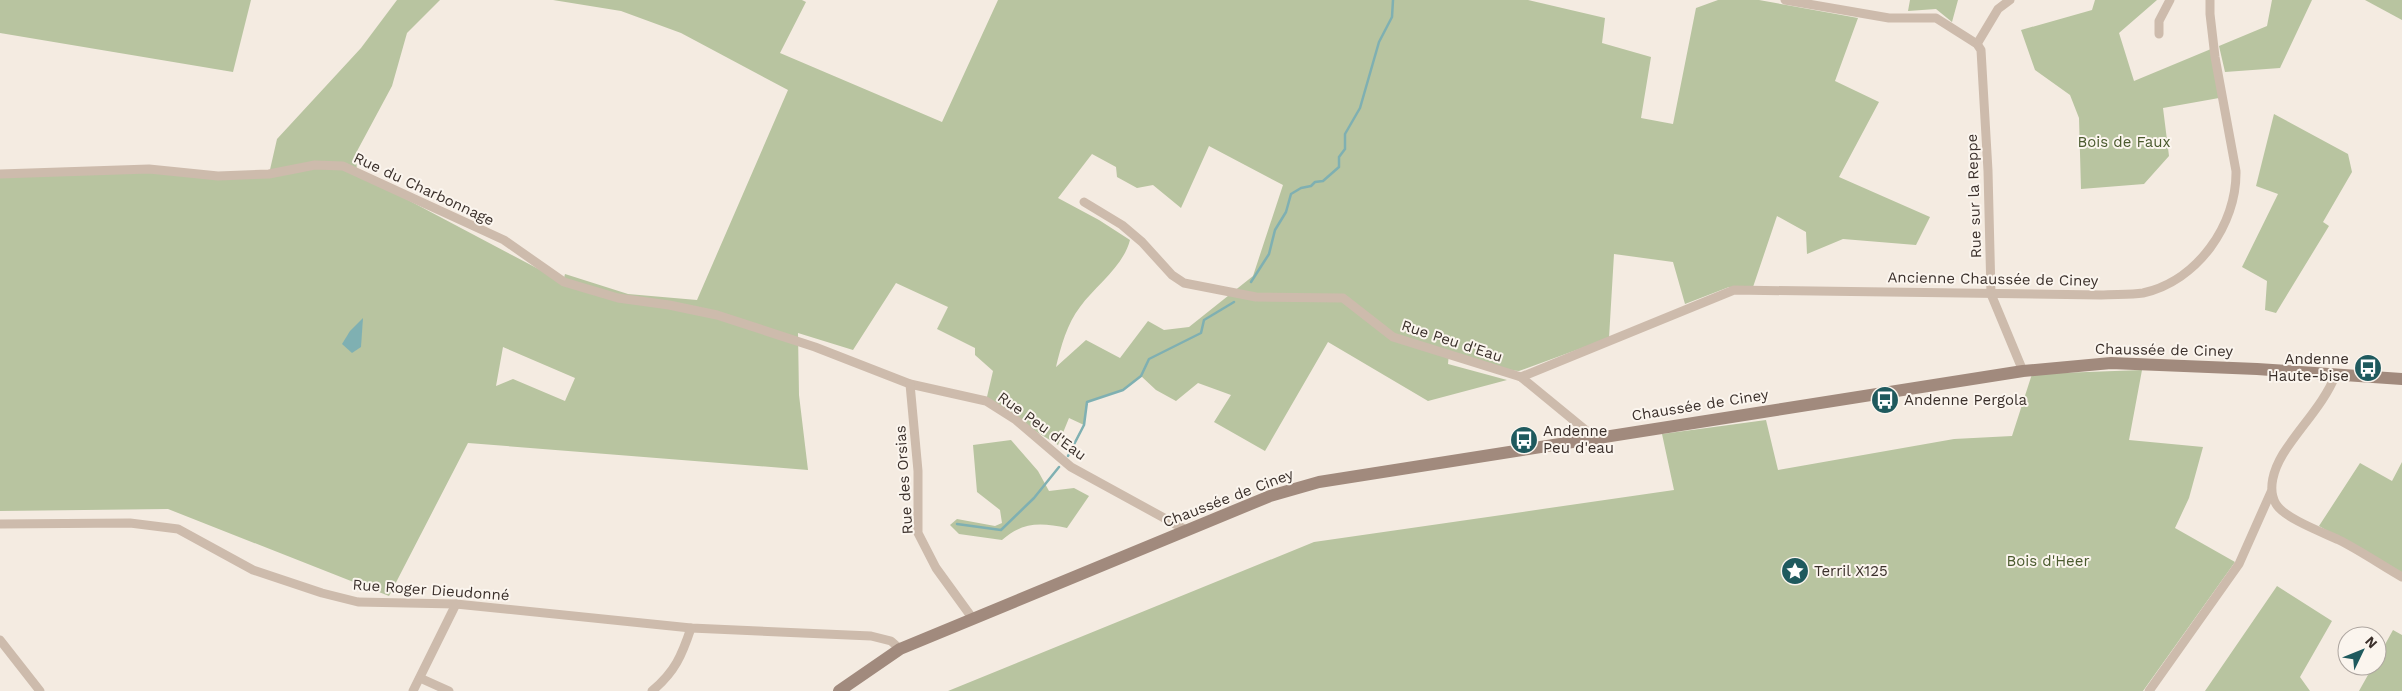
<svg xmlns="http://www.w3.org/2000/svg" width="2402" height="691" viewBox="0 0 2402 691" font-family="'Work Sans',sans-serif">
	<style>
		.green { fill: #b8c4a0; fill-rule: evenodd }
		.water { fill: #7fb0b2 }
		.lines { fill: none; stroke-linecap: round; stroke-linejoin: round }
		.stream { stroke: #7fb0b2; stroke-width: 2.5 }
		.minor { stroke: #cdbbac; stroke-width: 9 }
		.secondary { stroke: #a18a7d; stroke-width: 12 }
		.labels { text-anchor: middle; dominant-baseline: central; stroke-width: 4; stroke-linejoin: round; paint-order: stroke }
		.park-label { font-size: 15px; fill: #4a5a2e; stroke: #fbf5ee }
		.street-label { font-size: 15px; fill: #3b302b; stroke: #fbf5ee }
		.poi-label { font-size: 15px; fill: #3b302b; stroke: #fbf5ee; text-anchor: start }
	</style>
	<rect width="100%" height="100%" fill="#f4ebe1"/>
	<!-- green -->
	<g class="green">
		<path d="M 0,0 L 251,0 L 233,72 L 0,33 Z"/>
		<path d="M 397,0 L 440,0 L 407,33 L 392,86 L 356,153 L 357,173 L 563,282 L 565,274 L 628,294 L 697,300 L 788,90 L 681,33 L 621,11 L 553,0 L 802,0 L 806,2 L 780,53 L 942,122 L 998,0 L 1528,0 L 1605,18 L 1602,43 L 1651,57 L 1641,118 L 1673,124 L 1696,8 L 1718,0 L 1759,0 L 1858,18 L 1835,81 L 1879,102 L 1839,177 L 1930,217 L 1916,245 L 1843,239 L 1807,254 L 1806,232 L 1777,216 L 1753,287 L 1729,287 L 1685,304 L 1673,262 L 1614,254 L 1609,338 L 1519,371 L 1507,370 L 1449,352 L 1448,364 L 1507,380 L 1428,401 L 1328,342 L 1265,451 L 1214,422 L 1231,395 L 1198,383 L 1176,401 L 1156,390 L 1141,376 L 1123,390 L 1087,402 L 1084,425 L 1069,418 L 1058,445 L 986,401 L 993,371 L 975,355 L 975,348 L 937,329 L 948,307 L 896,283 L 853,350 L 798,333 L 799,395 L 808,470 L 468,443 L 389,596 L 168,509 L 0,511 L 0,174 L 149,169 L 218,176 L 269,174 L 277,139 L 361,48 ZM 1209,146 L 1283,185 L 1253,276 L 1189,327 L 1164,330 L 1148,321 L 1120,358 L 1086,340 L 1056,367 C 1061,346 1067,324 1080,307 C 1096,285 1123,267 1130,240 L 1099,220 L 1058,198 L 1092,154 L 1116,167 L 1117,177 L 1137,188 L 1153,185 L 1181,208 ZM 503,347 L 575,378 L 565,401 L 513,379 L 496,386 Z"/>
		<path d="M 1910,0 L 1958,0 L 1952,22 L 1936,9 L 1908,11 Z"/>
		<path d="M 2095,0 L 2157,0 L 2119,33 L 2134,81 L 2211,49 L 2219,98 L 2163,108 L 2169,156 L 2144,184 L 2081,189 L 2079,118 L 2070,95 L 2035,70 L 2021,30 L 2092,10 Z"/>
		<path d="M 2272,0 L 2312,0 L 2280,68 L 2225,72 L 2219,46 L 2267,26 Z"/>
		<path d="M 2365,0 L 2402,0 L 2402,20 Z"/>
		<path d="M 2274,114 L 2348,154 L 2352,172 L 2323,222 L 2329,226 L 2276,313 L 2265,310 L 2267,281 L 2242,267 L 2278,194 L 2256,186 Z"/>
		<path d="M 2142,370 L 2129,440 L 2203,447 L 2189,498 L 2175,528 L 2235,562 L 2143,691 L 948,691 L 1314,542 L 1674,490 L 1662,434 L 1766,420 L 1778,470 L 1954,439 L 2012,436 L 2032,374 Z"/>
		<path d="M 1011,440 L 1038,471 L 1049,491 L 1074,488 L 1089,496 L 1067,528 C 1042,523 1023,521 1002,540 L 959,534 L 950,525 L 957,519 L 995,526 L 1002,523 L 1000,510 L 977,492 L 973,445 Z"/>
		<path d="M 2402,462 L 2402,574 L 2319,526 L 2360,463 L 2392,481 Z"/>
		<path d="M 2277,586 L 2332,621 L 2300,677 L 2310,691 L 2205,691 Z"/>
		<path d="M 2393,630 L 2402,635 L 2402,691 L 2359,691 L 2373,666 L 2377,666 L 2377,659 Z"/>
	</g>
	<!-- water -->
	<path class="water" d="M 363,318 L 361,347 L 352,353 L 342,344 L 350,331 Z"/>
	<g class="lines">
		<!-- stream -->
		<g class="stream">
			<path d="M 1251,282 L 1269,254 L 1275,230 L 1286,212 L 1291,194 L 1301,188 L 1311,186 L 1315,182 L 1323,181 L 1339,167 L 1339,157 L 1345,149 L 1345,134 L 1360,108 L 1379,42 L 1392,17 L 1393,0"/>
			<path d="M 1068,456 L 1084,425 L 1087,402 L 1123,390 L 1141,376 L 1149,359 L 1201,333 L 1204,320 L 1234,302"/>
			<path d="M 957,524 L 1001,530 L 1034,498 L 1059,467"/>
		</g>
		<!-- minor -->
		<g class="minor">
			<path d="M 1785,0 L 1889,18 L 1936,18 L 1977,44 L 1981,50 L 1988,171 L 1991,294 L 2023,371"/>
			<path d="M 2159,34 L 2159,21 L 2170,0"/>
			<path d="M 1977,44 L 1998,9 L 2010,0"/>
			<path d="M 0,174 L 149,169 L 218,176 L 269,174 L 315,165 L 343,166 L 504,240 L 564,282 L 618,298 L 669,305 L 717,315 L 815,347 L 910,384 L 986,401 L 1016,420 L 1071,467 L 1186,530"/>
			<path d="M 1084,202 L 1122,225 L 1142,242 L 1172,275 L 1184,283 L 1256,297 L 1343,298 L 1393,337 L 1521,377 L 1594,437"/>
			<path d="M 2336,374 C 2324,404 2300,427 2283,454 C 2274,469 2267,489 2276,504 C 2284,518 2324,533 2339,540 C 2361,551 2381,565 2402,577"/>
			<path d="M 1521,377 L 1734,290 L 2101,295 C 2114,294 2130,295 2143,293 C 2197,281 2237,225 2236,171 L 2215,57 L 2210,14 L 2210,0"/>
			<path d="M 910,384 L 918,471 L 918,533 L 936,568 L 973,619"/>
			<path d="M 0,524 L 130,523 L 178,529 L 253,570 L 322,593 L 358,602 L 456,604 L 691,628 L 871,636 L 891,641 L 900,649"/>
			<path d="M 0,640 L 40,691"/>
			<path d="M 420,678 L 449,691"/>
			<path d="M 413,691 L 456,604"/>
			<path d="M 652,691 C 675,672 682,655 691,628"/>
			<path d="M 2149,691 L 2239,564 L 2271,492"/>
		</g>
		<!-- secondary -->
		<path class="secondary" d="M 839,691 L 900,649 L 1270,496 L 1319,482 L 2023,371 L 2111,363 L 2257,369 L 2402,379"/>
	</g>
	<!-- icons -->
	<defs>
		<g id="bus-disc" transform="scale(1.4375)"><circle r="9.5" fill="#1f5a5e" stroke="#fbf5ee"/><path d="M-5-6H5V4H4V6H2V4H-2V6H-4V4H-5ZM-3.5-4V0h7V-4ZM-3.5 1.2v1.5H-2V1.2ZM2 1.2v1.5H3.5V1.2Z" fill="#fff"/></g>
		<g id="sight-disc" transform="scale(1.4375)"><circle r="9.5" fill="#1f5a5e" stroke="#fbf5ee"/><path d="M0-6L1.8-2.2L6-1.7L2.9 1.2L3.7 5.4L0 3.3L-3.7 5.4L-2.9 1.2L-6-1.7L-1.8-2.2Z" fill="#fff"/></g>
	</defs>
	<g fill-rule="evenodd">
		<use href="#bus-disc" x="2368" y="368"/>
		<use href="#bus-disc" x="1885" y="400"/>
		<use href="#bus-disc" x="1524" y="440"/>
		<use href="#sight-disc" x="1795" y="571"/>
	</g>
	<g class="labels">
		<!-- park labels -->
		<g class="park-label">
			<text x="2124" y="142">Bois de Faux</text>
			<text x="2048" y="561">Bois d'Heer</text>
		</g>
		<!-- street labels -->
		<g class="street-label">
			<text transform="translate(424 189) rotate(25)">Rue du Charbonnage</text>
			<text transform="translate(1974 196) rotate(-92)">Rue sur la Reppe</text>
			<text transform="translate(1993 279) rotate(1)">Ancienne Chaussée de Ciney</text>
			<text transform="translate(1452 341) rotate(18)">Rue Peu d'Eau</text>
			<text transform="translate(2164 350) rotate(1)">Chaussée de Ciney</text>
			<text transform="translate(1700 405) rotate(-9)">Chaussée de Ciney</text>
			<text transform="translate(1042 426) rotate(36)">Rue Peu d'Eau</text>
			<text transform="translate(904 480) rotate(-94)">Rue des Orsias</text>
			<text transform="translate(1228 498) rotate(-21)">Chaussée de Ciney</text>
			<text transform="translate(431 590) rotate(4)">Rue Roger Dieudonné</text>
		</g>
		<!-- poi labels -->
		<g class="poi-label">
			<text x="2349" y="359" text-anchor="end">Andenne<tspan x="2349" dy="17">Haute-bise</tspan></text>
			<text x="1904" y="400">Andenne Pergola</text>
			<text x="1543" y="431">Andenne<tspan x="1543" dy="17">Peu d'eau</tspan></text>
			<text x="1814" y="571">Terril X125</text>
		</g>
	</g>
	<!-- north arrow -->
	<g transform="translate(2362 651) rotate(47)"><circle r="24" fill="#fbf5ee" stroke="#aea6a0"/>
	<path d="M0-4L9 19L0 12L-9 19Z" fill="#1f5a5e"/>
	<text y="-8" font-size="14" font-weight="bold" text-anchor="middle" fill="#3b302b">N</text>
	</g>
</svg>
